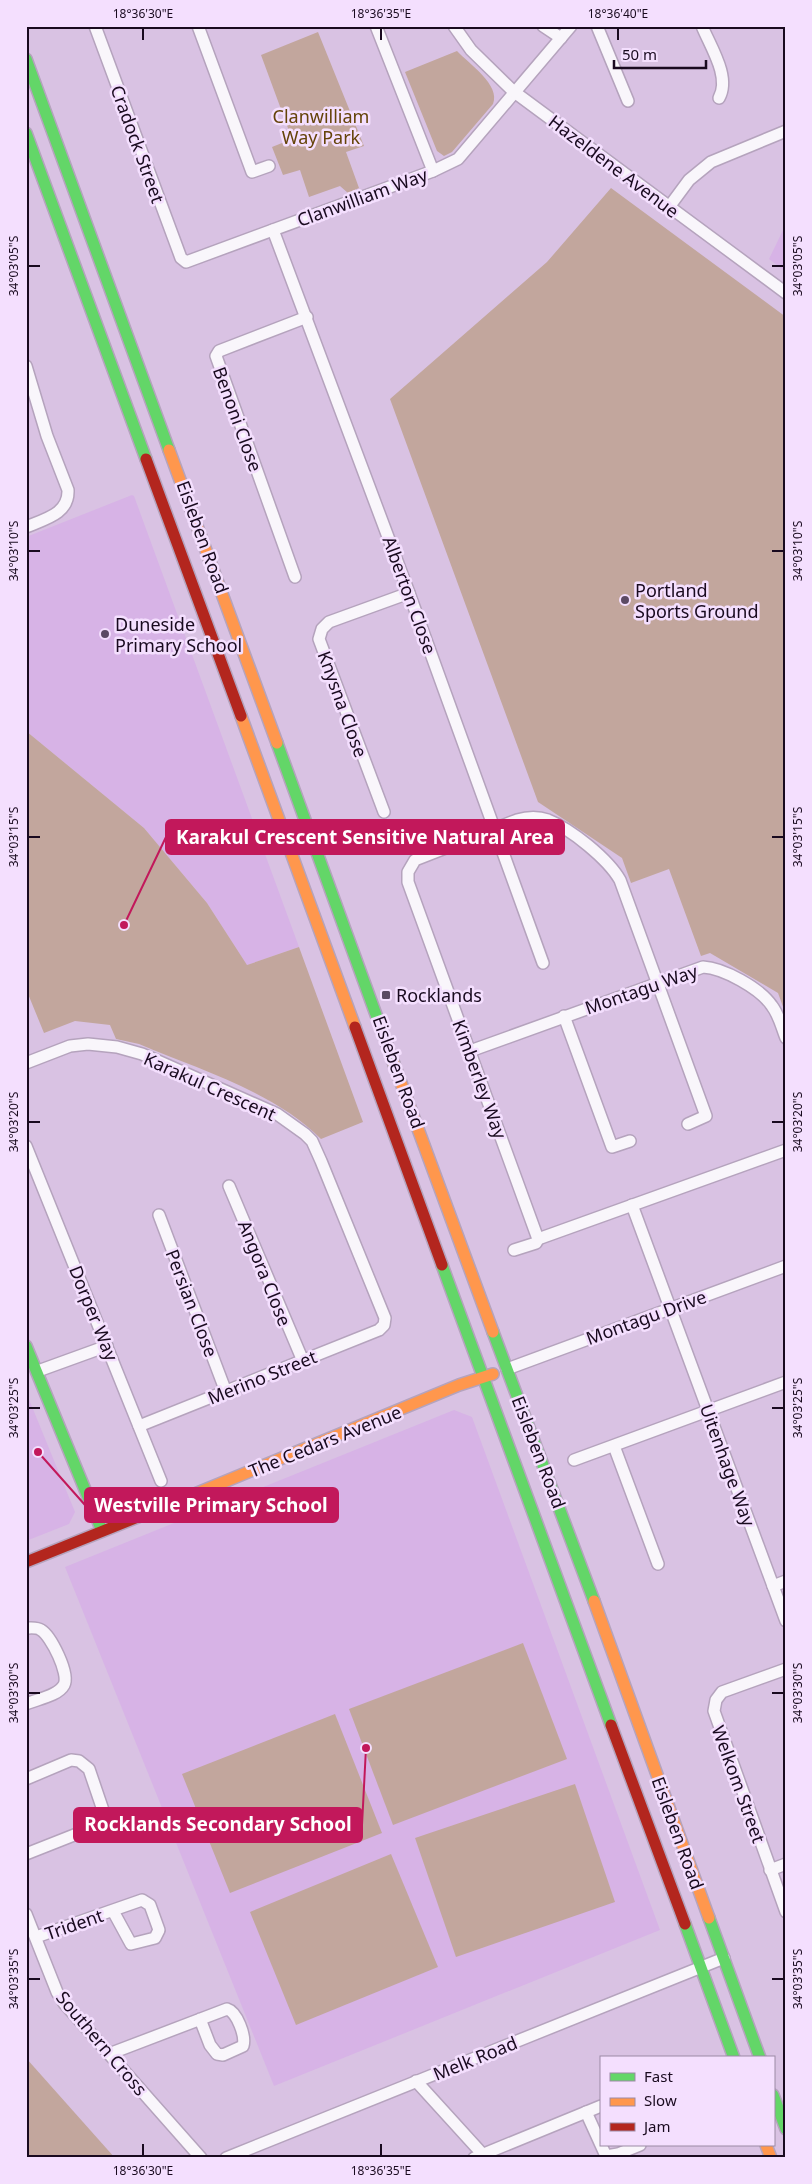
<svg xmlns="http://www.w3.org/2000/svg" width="812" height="2184" viewBox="0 0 812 2184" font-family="'Noto Sans',sans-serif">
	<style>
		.built { fill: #d7b3e6 }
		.green { fill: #c2a69d }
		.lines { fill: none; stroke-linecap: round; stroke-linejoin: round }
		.street-casing { stroke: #b5a3bd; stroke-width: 14 }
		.fast-casing { stroke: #b5a3bd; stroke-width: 14 }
		.slow-casing { stroke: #b5a3bd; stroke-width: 14 }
		.jam-casing { stroke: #b5a3bd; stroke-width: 14 }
		.street { stroke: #f9f6fb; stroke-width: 11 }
		.fast { stroke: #63d668; stroke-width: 11 }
		.slow { stroke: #ff974d; stroke-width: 11 }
		.jam { stroke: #b3261e; stroke-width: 11 }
		.ticks { fill: none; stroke: #190a1f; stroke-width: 2 }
		.poi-dot { fill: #5c4a64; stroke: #f4dffe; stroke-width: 2 }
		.labels { text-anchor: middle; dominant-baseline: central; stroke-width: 5; stroke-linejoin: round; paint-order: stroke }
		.park-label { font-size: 18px; fill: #644309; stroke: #f4dffe }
		.street-label { font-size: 18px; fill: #190a1f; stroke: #f4dffe }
		.poi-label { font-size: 18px; fill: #190a1f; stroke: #f4dffe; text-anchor: start }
		.leader { fill: none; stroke: #c2185b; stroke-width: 2 }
		.callout-dot { fill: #c2185b; stroke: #f4dffe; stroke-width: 2 }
		.callout { fill: #c2185b; stroke: #c2185b; stroke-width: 2 }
		.callout-label { font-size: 19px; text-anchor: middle; font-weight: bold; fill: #fff }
		.neatline { fill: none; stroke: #190a1f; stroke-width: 2 }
		.ticks-label { font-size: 12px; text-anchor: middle; fill: #190a1f }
	</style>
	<rect width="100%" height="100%" fill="#d9c2e3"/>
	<!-- built -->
	<g class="built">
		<path d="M 786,224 L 786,272 L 769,259 Z"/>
		<path d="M 132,495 L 134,496 L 299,947 L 247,965 L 207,903 L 144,828 L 26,731 L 26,537 Z"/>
		<path d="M 26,1392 L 75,1512 L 69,1524 L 26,1541 Z"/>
		<path d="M 454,1410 L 472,1417 L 660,1930 L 274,2086 L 65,1567 Z"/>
	</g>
	<!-- green -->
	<g class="green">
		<path d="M 318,32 L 364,146 L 346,152 L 359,188 L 348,193 L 340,186 L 309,197 L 300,170 L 283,175 L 272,147 L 292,139 L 261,55 Z"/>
		<path d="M 457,51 C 469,64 501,85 493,104 L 452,152 L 444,156 L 437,151 L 405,72 Z"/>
		<path d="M 611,188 L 786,317 L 786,1015 L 778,993 L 710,953 L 701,956 L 669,869 L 631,883 L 622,858 L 538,802 L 390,399 L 547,262 Z"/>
		<path d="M 26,731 L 144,828 L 207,903 L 247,965 L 299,947 L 363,1122 L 321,1139 C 275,1092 198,1069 139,1044 L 116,1039 L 110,1025 L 75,1021 L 44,1033 L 26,989 Z"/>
		<path d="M 523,1643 L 567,1759 L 393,1825 L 349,1709 Z"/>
		<path d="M 335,1714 L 382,1833 L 230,1893 L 182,1774 Z"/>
		<path d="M 575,1784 L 615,1902 L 456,1957 L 415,1838 Z"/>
		<path d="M 391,1854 L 438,1967 L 296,2025 L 250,1912 Z"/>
		<path d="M 26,2058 L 115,2158 L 26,2158 Z"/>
	</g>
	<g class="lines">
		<!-- street casing -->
		<g class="street-casing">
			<g id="street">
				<path d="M 95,26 L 181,258 L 186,262 L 433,171 L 458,159 L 571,26"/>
				<path d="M 198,26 L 252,172 L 269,166"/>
				<path d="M 376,26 L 433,171"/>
				<path d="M 454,26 L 471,50 L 513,91 L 786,293"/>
				<path d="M 543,26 L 561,38"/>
				<path d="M 597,26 L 628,101"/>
				<path d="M 702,26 C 710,46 731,77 719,98"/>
				<path d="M 669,207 L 689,180 L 711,162 L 786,131"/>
				<path d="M 273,230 L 409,593 L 543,963"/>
				<path d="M 26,366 L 47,436 L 68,490 C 69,514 45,519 26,527"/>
				<path d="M 295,577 L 216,356 L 219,351 L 307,317"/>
				<path d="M 384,812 L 319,639 L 322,629 L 329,622 L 409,593"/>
				<path d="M 564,1016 L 612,1147 L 630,1141"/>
				<path d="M 470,1051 L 703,967 C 723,968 760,988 772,1006 C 779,1015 782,1028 786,1038"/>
				<path d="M 26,1063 L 70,1046 L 88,1044 L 117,1047 L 142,1054 L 277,1114 L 305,1134 L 312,1141 L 321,1161 L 385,1318 L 384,1325 L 379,1330 L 139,1426"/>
				<path d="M 688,1124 L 706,1116 L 620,880 C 608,859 571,829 548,820 C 537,816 527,817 517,820 L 415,860 L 408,872 L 408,882 L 538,1239 L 786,1150"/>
				<path d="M 26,1146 L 161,1481"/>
				<path d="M 229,1186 L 303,1361"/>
				<path d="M 632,1205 L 786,1621"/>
				<path d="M 159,1215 L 226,1392"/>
				<path d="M 514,1250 L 536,1243 L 538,1239"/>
				<path d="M 507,1369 L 786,1266"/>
				<path d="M 38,1371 L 107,1346"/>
				<path d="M 614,1446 L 658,1564"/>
				<path d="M 574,1460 L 786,1382"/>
				<path d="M 773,1586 L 786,1581"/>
				<path d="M 26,1628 C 31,1628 37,1627 41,1630 C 51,1636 70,1674 64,1685 C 58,1696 37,1699 26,1704"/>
				<path d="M 786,1669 L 722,1692 L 716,1700 L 714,1711 L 786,1912"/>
				<path d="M 26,1779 L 71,1760 L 79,1761 L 89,1769 L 105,1816 L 102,1824 L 26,1854"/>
				<path d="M 770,1870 L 786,1864"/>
				<path d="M 26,1914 L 57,1992 L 64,2003 L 201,2158"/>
				<path d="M 36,1937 L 142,1900 L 150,1905 L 159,1930 L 155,1938 L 131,1944 L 113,1911"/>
				<path d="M 109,2054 L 227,2009 C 237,2012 246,2036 243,2046 L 223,2055 L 217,2054 L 210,2045 L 200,2019"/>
				<path d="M 416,2081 L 486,2158"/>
				<path d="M 586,2112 L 606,2156 L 618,2154 L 640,2145"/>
				<path d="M 226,2158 L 724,1958"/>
				<path d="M 474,2158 L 601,2106"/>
			</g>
		</g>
		<!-- fast casing -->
		<g class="fast-casing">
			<g id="fast">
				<path d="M 26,59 L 169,450"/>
				<path d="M 26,133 L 146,459"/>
				<path d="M 277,743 L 394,1064"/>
				<path d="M 442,1265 L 611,1725"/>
				<path d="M 493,1332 L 594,1601"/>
				<path d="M 26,1346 L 102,1531"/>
				<path d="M 709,1918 L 760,2058"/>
				<path d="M 685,1924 L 734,2058"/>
				<path d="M 773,2095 L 786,2129"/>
			</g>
		</g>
		<!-- slow casing -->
		<g class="slow-casing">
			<g id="slow">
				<path d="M 169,450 L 277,743"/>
				<path d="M 241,716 L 355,1027"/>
				<path d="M 394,1064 L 493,1332"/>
				<path d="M 190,1496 L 459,1385 L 493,1374"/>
				<path d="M 594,1601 L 709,1918"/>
				<path d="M 766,2145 L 771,2158"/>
			</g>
		</g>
		<!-- jam casing -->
		<g class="jam-casing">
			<g id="jam">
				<path d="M 146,459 L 241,716"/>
				<path d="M 355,1027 L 442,1265"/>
				<path d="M 26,1562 L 190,1496"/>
				<path d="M 611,1725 L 685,1924"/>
			</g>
		</g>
		<!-- street -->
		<use href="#street" class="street"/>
		<!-- fast -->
		<use href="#fast" class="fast"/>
		<!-- slow -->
		<use href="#slow" class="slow"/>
		<!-- jam -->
		<use href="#jam" class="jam"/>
	</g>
	<!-- ticks -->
	<path class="ticks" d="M 143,28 L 143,40M 381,28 L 381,40M 618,28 L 618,40M 28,266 L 40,266M 772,266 L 784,266M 28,551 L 40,551M 772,551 L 784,551M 28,837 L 40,837M 772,837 L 784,837M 28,1122 L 40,1122M 772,1122 L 784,1122M 28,1408 L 40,1408M 772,1408 L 784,1408M 28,1693 L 40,1693M 772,1693 L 784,1693M 28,1979 L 40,1979M 772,1979 L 784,1979M 143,2144 L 143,2156M 381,2144 L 381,2156"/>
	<!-- markers -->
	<g class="poi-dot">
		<circle cx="625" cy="600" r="5"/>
		<circle cx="105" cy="634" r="5"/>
		<rect x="381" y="990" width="10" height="10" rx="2.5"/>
	</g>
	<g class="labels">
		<!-- park labels -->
		<g class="park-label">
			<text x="321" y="116">Clanwilliam<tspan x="321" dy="21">Way Park</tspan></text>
		</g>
		<!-- street labels -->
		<g class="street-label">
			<text transform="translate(138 144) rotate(70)">Cradock Street</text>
			<text transform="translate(614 166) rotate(37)">Hazeldene Avenue</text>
			<text transform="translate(362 197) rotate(-20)">Clanwilliam Way</text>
			<text transform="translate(238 419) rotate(70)">Benoni Close</text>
			<text transform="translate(203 537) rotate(70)">Eisleben Road</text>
			<text transform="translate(410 595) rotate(70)">Alberton Close</text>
			<text transform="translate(343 704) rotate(70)">Knysna Close</text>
			<text transform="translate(641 989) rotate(-19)">Montagu Way</text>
			<text transform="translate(399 1072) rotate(70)">Eisleben Road</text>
			<text transform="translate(480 1079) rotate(70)">Kimberley Way</text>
			<text transform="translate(210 1086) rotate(24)">Karakul Crescent</text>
			<text transform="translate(265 1273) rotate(68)">Angora Close</text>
			<text transform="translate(192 1303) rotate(69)">Persian Close</text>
			<text transform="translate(94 1313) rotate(68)">Dorper Way</text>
			<text transform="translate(646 1317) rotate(-20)">Montagu Drive</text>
			<text transform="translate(262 1377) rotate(-22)">Merino Street</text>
			<text transform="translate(325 1441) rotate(-22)">The Cedars Avenue</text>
			<text transform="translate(539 1452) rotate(69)">Eisleben Road</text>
			<text transform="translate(728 1465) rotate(70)">Uitenhage Way</text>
			<text transform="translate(739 1784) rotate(70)">Welkom Street</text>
			<text transform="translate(678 1833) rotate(70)">Eisleben Road</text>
			<text transform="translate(74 1924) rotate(-19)">Trident</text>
			<text transform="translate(102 2043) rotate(50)">Southern Cross</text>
			<text transform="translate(475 2058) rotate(-22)">Melk Road</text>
		</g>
		<!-- poi labels -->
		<g class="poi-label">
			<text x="635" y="590">Portland<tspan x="635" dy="21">Sports Ground</tspan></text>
			<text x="115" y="624">Duneside<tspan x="115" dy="21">Primary School</tspan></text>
			<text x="396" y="995">Rocklands</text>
		</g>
	</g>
	<!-- callouts -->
	<path class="leader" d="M124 925L166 837M38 1452L85 1505M366 1748L362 1825"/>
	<g class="callout-dot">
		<circle cx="124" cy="925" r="5"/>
		<circle cx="38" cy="1452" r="5"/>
		<circle cx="366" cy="1748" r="5"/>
	</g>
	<g class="callout">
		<rect x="166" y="820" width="398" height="34" rx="5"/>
		<rect x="85" y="1488" width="253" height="34" rx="5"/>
		<rect x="74" y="1808" width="288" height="34" rx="5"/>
	</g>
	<g class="callout-label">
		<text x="365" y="844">Karakul Crescent Sensitive Natural Area</text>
		<text x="211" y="1512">Westville Primary School</text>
		<text x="218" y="1831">Rocklands Secondary School</text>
	</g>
	<!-- border -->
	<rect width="812" height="2184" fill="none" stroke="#f4dffe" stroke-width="55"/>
	<!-- legend -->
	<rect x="600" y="2056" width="175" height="90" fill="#f4dffe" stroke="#9c8aa5"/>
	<rect x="610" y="2073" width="25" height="8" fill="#63d668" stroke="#9c8aa5"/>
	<text x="644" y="2082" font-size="15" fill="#190a1f">Fast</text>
	<rect x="610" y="2098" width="25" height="8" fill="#ff974d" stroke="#9c8aa5"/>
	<text x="644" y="2106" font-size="15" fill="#190a1f">Slow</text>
	<rect x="610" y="2123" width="25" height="8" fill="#b3261e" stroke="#9c8aa5"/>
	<text x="644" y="2132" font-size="15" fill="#190a1f">Jam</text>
	<!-- scale -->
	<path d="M614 60v8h92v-8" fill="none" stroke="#190a1f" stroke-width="2.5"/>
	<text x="622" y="60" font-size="15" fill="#190a1f" stroke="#f4dffe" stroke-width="4" paint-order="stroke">50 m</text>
	<rect x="28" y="28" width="756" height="2128" class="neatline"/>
	<g class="ticks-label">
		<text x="143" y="18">18°36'30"E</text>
		<text x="381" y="18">18°36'35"E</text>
		<text x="618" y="18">18°36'40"E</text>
		<text transform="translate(14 266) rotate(-90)" y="4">34°03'05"S</text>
		<text transform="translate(798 266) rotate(-90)" y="4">34°03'05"S</text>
		<text transform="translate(14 551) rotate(-90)" y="4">34°03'10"S</text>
		<text transform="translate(798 551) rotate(-90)" y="4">34°03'10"S</text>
		<text transform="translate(14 837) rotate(-90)" y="4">34°03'15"S</text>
		<text transform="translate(798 837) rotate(-90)" y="4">34°03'15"S</text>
		<text transform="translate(14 1122) rotate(-90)" y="4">34°03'20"S</text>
		<text transform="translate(798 1122) rotate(-90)" y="4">34°03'20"S</text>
		<text transform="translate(14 1408) rotate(-90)" y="4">34°03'25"S</text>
		<text transform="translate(798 1408) rotate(-90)" y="4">34°03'25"S</text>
		<text transform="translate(14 1693) rotate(-90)" y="4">34°03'30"S</text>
		<text transform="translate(798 1693) rotate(-90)" y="4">34°03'30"S</text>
		<text transform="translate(14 1979) rotate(-90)" y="4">34°03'35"S</text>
		<text transform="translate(798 1979) rotate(-90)" y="4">34°03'35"S</text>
		<text x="143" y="2175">18°36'30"E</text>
		<text x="381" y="2175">18°36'35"E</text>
	</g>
</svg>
